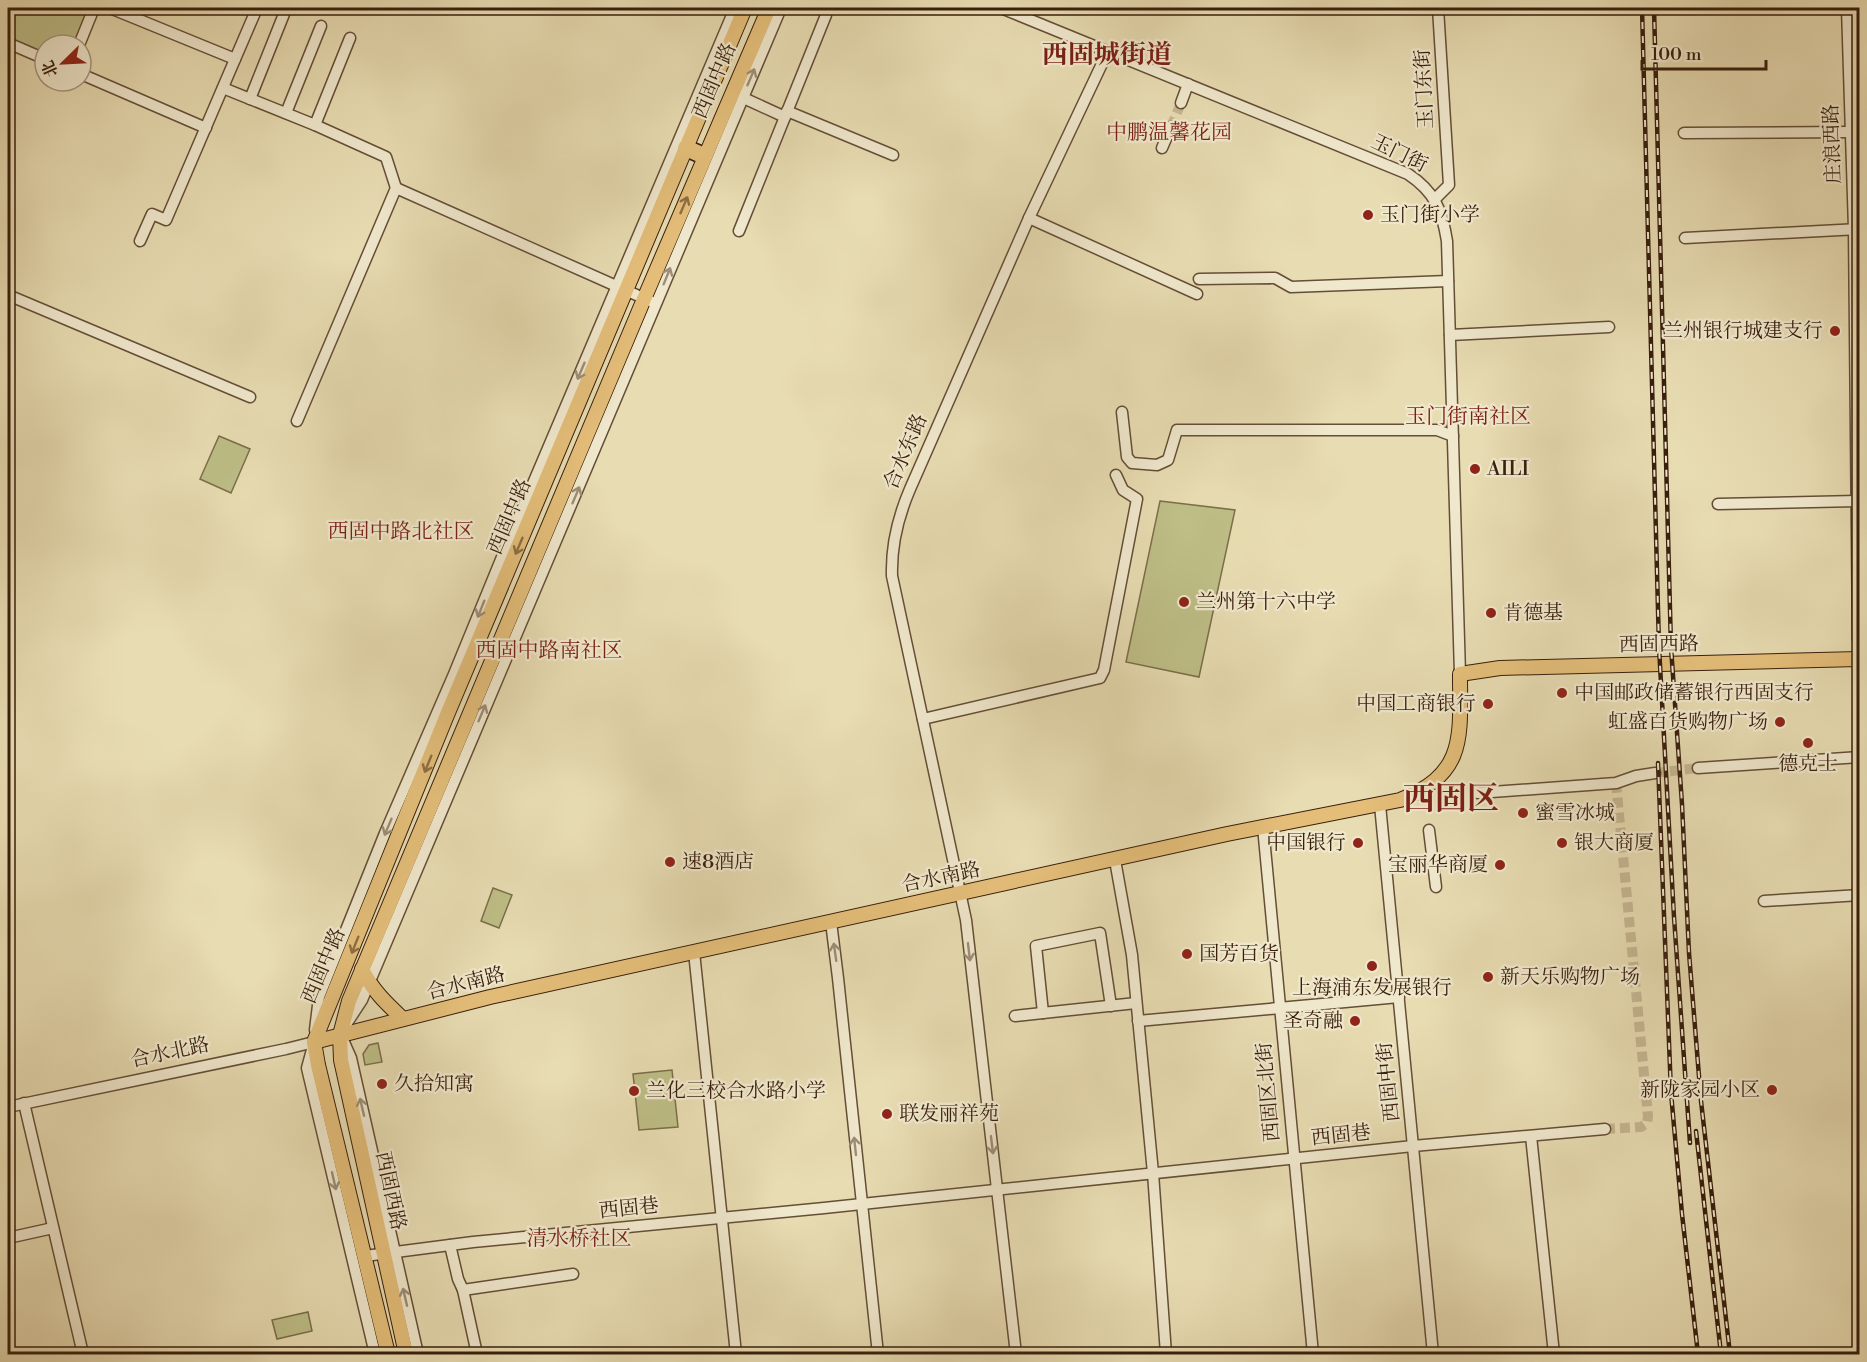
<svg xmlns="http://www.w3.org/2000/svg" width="1867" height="1362" viewBox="0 0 1867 1362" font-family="'Libre Bodoni','Noto Serif SC',serif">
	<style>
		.green { fill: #bebe87; stroke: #7b6e4a; stroke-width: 1.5 }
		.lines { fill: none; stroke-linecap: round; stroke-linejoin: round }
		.minor-tunnel { stroke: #c5b691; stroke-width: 10; stroke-dasharray: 10 5; stroke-linecap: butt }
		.minor-casing { stroke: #644e36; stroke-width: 13 }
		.major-casing { stroke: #381e0c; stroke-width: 16 }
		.highway-casing { stroke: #381e0c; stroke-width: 19 }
		.minor { stroke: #f0e8cd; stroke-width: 10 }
		.major { stroke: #e4be79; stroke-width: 14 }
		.highway { stroke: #e4be79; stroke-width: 16 }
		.rail-casing { stroke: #381e0c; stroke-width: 4.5 }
		.rail { stroke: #f0e8cd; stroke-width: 2; stroke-dasharray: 7; stroke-linecap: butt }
		.oneway { stroke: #9d8d76 }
		.oneway2 { stroke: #8e6e42 }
		.poi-dot { fill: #8f2418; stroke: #f0e8cd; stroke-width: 2 }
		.labels { text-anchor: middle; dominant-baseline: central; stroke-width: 4.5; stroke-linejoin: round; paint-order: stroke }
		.street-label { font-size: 20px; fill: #381e0c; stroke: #f0e8cd }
		.poi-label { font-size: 20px; fill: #381e0c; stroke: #f0e8cd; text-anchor: start }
		.neighbourhood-label { font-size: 21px; fill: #7a1f14; stroke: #f0e8cd }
		.district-label { font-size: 26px; font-weight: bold; fill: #7a1f14; stroke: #f0e8cd }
		.town-label { font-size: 32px; font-weight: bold; fill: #7a1f14; stroke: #f0e8cd }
	</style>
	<rect width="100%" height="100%" fill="#e8dcb2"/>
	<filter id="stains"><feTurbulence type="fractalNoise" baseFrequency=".00333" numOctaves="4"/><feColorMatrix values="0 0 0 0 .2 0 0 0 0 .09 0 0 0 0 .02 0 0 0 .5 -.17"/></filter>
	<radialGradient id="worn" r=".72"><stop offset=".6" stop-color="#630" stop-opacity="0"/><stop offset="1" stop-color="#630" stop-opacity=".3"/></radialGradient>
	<!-- green -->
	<g class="green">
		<path d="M 18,8 L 89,8 L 74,45 L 45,45 L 45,63 L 8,47 L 8,33 Z"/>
		<path d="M 219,436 L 250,449 L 231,493 L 200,479 Z"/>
		<path d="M 1160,501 L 1235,510 L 1199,677 L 1126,662 Z"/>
		<path d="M 493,888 L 512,895 L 499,928 L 481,921 Z"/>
		<path d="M 378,1043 L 382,1062 L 365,1065 L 363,1054 L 369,1045 Z"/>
		<path d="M 672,1070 L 678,1127 L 639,1130 L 633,1074 Z"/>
		<path d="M 308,1312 L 312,1331 L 277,1339 L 272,1320 Z"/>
	</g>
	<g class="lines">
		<!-- minor-tunnel -->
		<g class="minor-tunnel">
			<path d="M 1171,127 L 1181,103"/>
			<path d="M 1655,773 L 1698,768"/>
			<path d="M 1605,1129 L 1641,1127 L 1647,1123 L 1648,1116 L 1616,783"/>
		</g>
		<!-- minor casing -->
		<g class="minor-casing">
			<g id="minor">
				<path d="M 110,8 L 235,59"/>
				<path d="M 1001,8 L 1408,174 C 1435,192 1442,210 1447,241 L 1460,674"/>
				<path d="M 1847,8 L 1854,229 L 1858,640"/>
				<path d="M 8,43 L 45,59"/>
				<path d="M 79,45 L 94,8"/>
				<path d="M 81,74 L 206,128"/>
				<path d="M 223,88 L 315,125 L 350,38"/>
				<path d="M 737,95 L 785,117"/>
				<path d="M 250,99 L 284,14"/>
				<path d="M 1181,103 L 1188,84"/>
				<path d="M 787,111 L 893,155"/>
				<path d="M 286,113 L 321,26"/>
				<path d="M 315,125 L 386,157 L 396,188"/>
				<path d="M 1684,133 L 1851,132"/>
				<path d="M 1162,148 L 1171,127"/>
				<path d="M 1435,199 L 1449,185 L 1438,8"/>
				<path d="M 1029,218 L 1197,294"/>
				<path d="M 739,231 L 826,15"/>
				<path d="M 1685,238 L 1859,229"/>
				<path d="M 140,241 L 152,214 L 166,220 L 257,8"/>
				<path d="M 1199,279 L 1275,278 L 1291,287 L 1448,281"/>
				<path d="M 8,295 L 250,397"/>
				<path d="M 1450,335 L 1609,327"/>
				<path d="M 1122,412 L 1127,457 L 1132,463 L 1157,465 L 1168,460 L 1177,430 L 1437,430 L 1453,436"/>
				<path d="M 297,421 L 396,188 L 650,301"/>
				<path d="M 1718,504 L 1857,501"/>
				<path d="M 923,719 L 1100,678 L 1104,670 L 1137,499 L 1123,490 L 1116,475"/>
				<path d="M 1698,768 L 1860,757"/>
				<path d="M 1478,793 L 1616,783 L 1636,776 L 1655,773"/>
				<path d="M 1380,805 L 1433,1354"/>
				<path d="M 1263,827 L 1313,1354"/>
				<path d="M 1429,830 L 1436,887"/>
				<path d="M 1115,860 L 1132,955 L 1153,1173 L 1166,1354"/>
				<path d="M 1764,901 L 1860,895"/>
				<path d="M 831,922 L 838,978 L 878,1354"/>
				<path d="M 694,952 L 736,1354"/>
				<path d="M 1043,1013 L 1036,946 L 1100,933 L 1111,1006"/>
				<path d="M 1015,1016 L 1136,1003"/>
				<path d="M 1138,1021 L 1399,997"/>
				<path d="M 345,1026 L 362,1000 L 781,8"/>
				<path d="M 315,1030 L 319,997 L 385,833 L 454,674 L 509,540 L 735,8"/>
				<path d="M 343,1040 L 351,1058 L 418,1354"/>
				<path d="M 313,1046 L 307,1068 L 375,1354"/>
				<path d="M 24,1103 L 83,1354"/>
				<path d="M 8,1107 L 286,1049 L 314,1042"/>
				<path d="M 1531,1136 L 1554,1354"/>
				<path d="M 8,1238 L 53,1228"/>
				<path d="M 450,1245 L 458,1279 L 463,1290"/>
				<path d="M 365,1256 L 473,1242 L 824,1208 L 1413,1146 L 1605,1129"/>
				<path d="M 477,1354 L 463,1290 L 573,1274"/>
				<path d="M 1016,1354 L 966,920 L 892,576 C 891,546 898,517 910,489 L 1029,218 L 1108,51"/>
			</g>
		</g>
		<!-- major casing -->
		<g class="major-casing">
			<g id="major">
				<path d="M 1860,640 L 1860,674"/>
				<path d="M 362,969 C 372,990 387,1004 403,1019"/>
				<path d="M 314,1042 L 490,997 L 1227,834 L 1400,800 C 1467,774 1460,736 1460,674 L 1500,668 L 1859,659"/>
				<path d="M 314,1042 L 447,715 L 745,8"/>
				<path d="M 314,1042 L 318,1065 L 388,1354"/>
				<path d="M 406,1354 L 341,1060 L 340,1035 L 349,1001 L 644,299 L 769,8"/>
			</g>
		</g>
		<!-- highway casing -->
		<g class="highway-casing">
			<path id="highway" d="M 686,148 L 704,156"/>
		</g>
		<!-- minor -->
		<use href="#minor" class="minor"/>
		<!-- major -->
		<use href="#major" class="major"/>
		<!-- highway -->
		<use href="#highway" class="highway"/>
		<!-- rail casing -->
		<g class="rail-casing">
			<g id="rail">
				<path d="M 1642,8 L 1659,647 L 1674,917 L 1690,1143"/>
				<path d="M 1654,8 L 1671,647 L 1682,804 L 1689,953 L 1701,1101 L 1730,1354"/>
				<path d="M 1658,763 L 1671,1093 L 1682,1214 L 1698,1354"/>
				<path d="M 1696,1131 L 1721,1354"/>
			</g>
		</g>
		<!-- rail -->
		<use href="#rail" class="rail"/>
	</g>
	<!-- one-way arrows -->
	<defs><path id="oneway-shaft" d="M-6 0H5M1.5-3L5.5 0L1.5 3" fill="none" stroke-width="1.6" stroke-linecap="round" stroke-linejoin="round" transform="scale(1.5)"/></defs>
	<g class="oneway">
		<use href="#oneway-shaft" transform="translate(751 77) rotate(-67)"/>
		<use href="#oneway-shaft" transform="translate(667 276) rotate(-68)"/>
		<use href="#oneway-shaft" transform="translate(581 371) rotate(113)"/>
		<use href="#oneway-shaft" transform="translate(576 495) rotate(-67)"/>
		<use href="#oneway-shaft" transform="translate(481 609) rotate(112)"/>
		<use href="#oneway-shaft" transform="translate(482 713) rotate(-67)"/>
		<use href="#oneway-shaft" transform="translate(388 827) rotate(113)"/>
		<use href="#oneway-shaft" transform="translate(835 952) rotate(-98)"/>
		<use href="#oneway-shaft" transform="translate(969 952) rotate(83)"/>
		<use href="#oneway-shaft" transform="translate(362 1107) rotate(-103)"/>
		<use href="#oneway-shaft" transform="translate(992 1145) rotate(83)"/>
		<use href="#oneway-shaft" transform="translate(855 1146) rotate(-96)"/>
		<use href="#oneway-shaft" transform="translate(334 1181) rotate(77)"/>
		<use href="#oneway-shaft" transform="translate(405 1297) rotate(-103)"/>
	</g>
	<g class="oneway2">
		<use href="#oneway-shaft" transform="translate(684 205) rotate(-67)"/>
		<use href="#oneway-shaft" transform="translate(519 546) rotate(113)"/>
		<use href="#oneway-shaft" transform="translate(428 764) rotate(112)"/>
		<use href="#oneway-shaft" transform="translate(355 945) rotate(112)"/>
	</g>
	<!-- markers -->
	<g class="poi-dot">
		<circle cx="1368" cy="215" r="6"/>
		<circle cx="1835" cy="331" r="6"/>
		<circle cx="1475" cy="469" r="6"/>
		<circle cx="1184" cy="602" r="6"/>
		<circle cx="1491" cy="613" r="6"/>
		<circle cx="1562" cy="693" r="6"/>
		<circle cx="1488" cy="704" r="6"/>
		<circle cx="1780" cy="722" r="6"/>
		<circle cx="1808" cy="743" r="6"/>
		<circle cx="1523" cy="813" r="6"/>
		<circle cx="1358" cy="843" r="6"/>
		<circle cx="1562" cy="843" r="6"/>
		<circle cx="670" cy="862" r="6"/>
		<circle cx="1500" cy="865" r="6"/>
		<circle cx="1187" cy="954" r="6"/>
		<circle cx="1372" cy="966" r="6"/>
		<circle cx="1488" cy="977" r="6"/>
		<circle cx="1355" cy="1021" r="6"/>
		<circle cx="382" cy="1084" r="6"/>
		<circle cx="1772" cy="1090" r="6"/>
		<circle cx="634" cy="1091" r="6"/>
		<circle cx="887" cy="1114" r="6"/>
	</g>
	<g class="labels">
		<!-- street labels -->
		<g class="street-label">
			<text transform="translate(715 81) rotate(-67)">西固中路</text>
			<text transform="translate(1425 89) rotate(-93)">玉门东街</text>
			<text transform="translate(1833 144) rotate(-92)">庄浪西路</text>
			<text transform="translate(1399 154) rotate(26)">玉门街</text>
			<text transform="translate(906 452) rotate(-67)">合水东路</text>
			<text transform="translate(510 517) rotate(-67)">西固中路</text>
			<text transform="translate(1659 645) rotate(-1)">西固西路</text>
			<text transform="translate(941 878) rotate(-12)">合水南路</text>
			<text transform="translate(324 966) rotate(-67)">西固中路</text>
			<text transform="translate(466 984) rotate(-14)">合水南路</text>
			<text transform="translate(170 1053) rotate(-12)">合水北路</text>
			<text transform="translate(1389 1082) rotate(-96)">西固中街</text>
			<text transform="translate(1269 1092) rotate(-95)">西固区北街</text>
			<text transform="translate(1341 1136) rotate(-6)">西固巷</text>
			<text transform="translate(390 1191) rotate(78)">西固西路</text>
			<text transform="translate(629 1209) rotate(-6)">西固巷</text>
		</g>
		<!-- poi labels -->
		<g class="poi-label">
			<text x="1380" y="215">玉门街小学</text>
			<text x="1823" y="331" text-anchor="end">兰州银行城建支行</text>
			<text x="1487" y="469">AILI</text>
			<text x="1196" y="602">兰州第十六中学</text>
			<text x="1503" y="613">肯德基</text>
			<text x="1574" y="693">中国邮政储蓄银行西固支行</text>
			<text x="1476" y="704" text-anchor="end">中国工商银行</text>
			<text x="1768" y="722" text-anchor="end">虹盛百货购物广场</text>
			<text x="1808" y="764" text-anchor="middle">德克士</text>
			<text x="1535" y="813">蜜雪冰城</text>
			<text x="1346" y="843" text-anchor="end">中国银行</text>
			<text x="1574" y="843">银大商厦</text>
			<text x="682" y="862">速8酒店</text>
			<text x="1488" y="865" text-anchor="end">宝丽华商厦</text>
			<text x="1199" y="954">国芳百货</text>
			<text x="1500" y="977">新天乐购物广场</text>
			<text x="1372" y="988" text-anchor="middle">上海浦东发展银行</text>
			<text x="1343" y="1021" text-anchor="end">圣奇融</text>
			<text x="394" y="1084">久拾知寓</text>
			<text x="1760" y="1090" text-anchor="end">新陇家园小区</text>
			<text x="646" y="1091">兰化三校合水路小学</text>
			<text x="899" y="1114">联发丽祥苑</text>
		</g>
		<!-- neighbourhood labels -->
		<g class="neighbourhood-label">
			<text x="1169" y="133">中鹏温馨花园</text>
			<text x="1468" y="417">玉门街南社区</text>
			<text x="401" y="532">西固中路北社区</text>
			<text x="549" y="651">西固中路南社区</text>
			<text x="579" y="1239">清水桥社区</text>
		</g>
		<!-- district labels -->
		<g class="district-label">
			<text x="1107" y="55">西固城街道</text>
		</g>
		<!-- town labels -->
		<g class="town-label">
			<text x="1451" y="799">西固区</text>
		</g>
	</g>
	<!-- margin -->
	<rect width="1867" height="1362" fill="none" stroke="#e8dcb2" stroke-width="30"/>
	<rect x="9" y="9" width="1849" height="1344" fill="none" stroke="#381e0c" stroke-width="3"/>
	<rect x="15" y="15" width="1837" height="1332" fill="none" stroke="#381e0c" stroke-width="1.5"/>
	<!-- north arrow -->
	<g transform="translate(63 63) rotate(246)"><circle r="28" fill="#f0e8cd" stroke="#a69780" stroke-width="1.5"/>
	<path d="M0-4.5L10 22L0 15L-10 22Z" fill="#8f2418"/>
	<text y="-9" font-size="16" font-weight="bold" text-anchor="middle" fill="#381e0c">北</text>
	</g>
	<!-- scale -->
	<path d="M1642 60v9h124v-9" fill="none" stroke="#381e0c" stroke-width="3"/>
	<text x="1651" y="60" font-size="18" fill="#381e0c" stroke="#f0e8cd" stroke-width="4.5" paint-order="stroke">100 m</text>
	<rect width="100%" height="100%" filter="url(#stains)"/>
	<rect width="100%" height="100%" fill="url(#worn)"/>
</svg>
